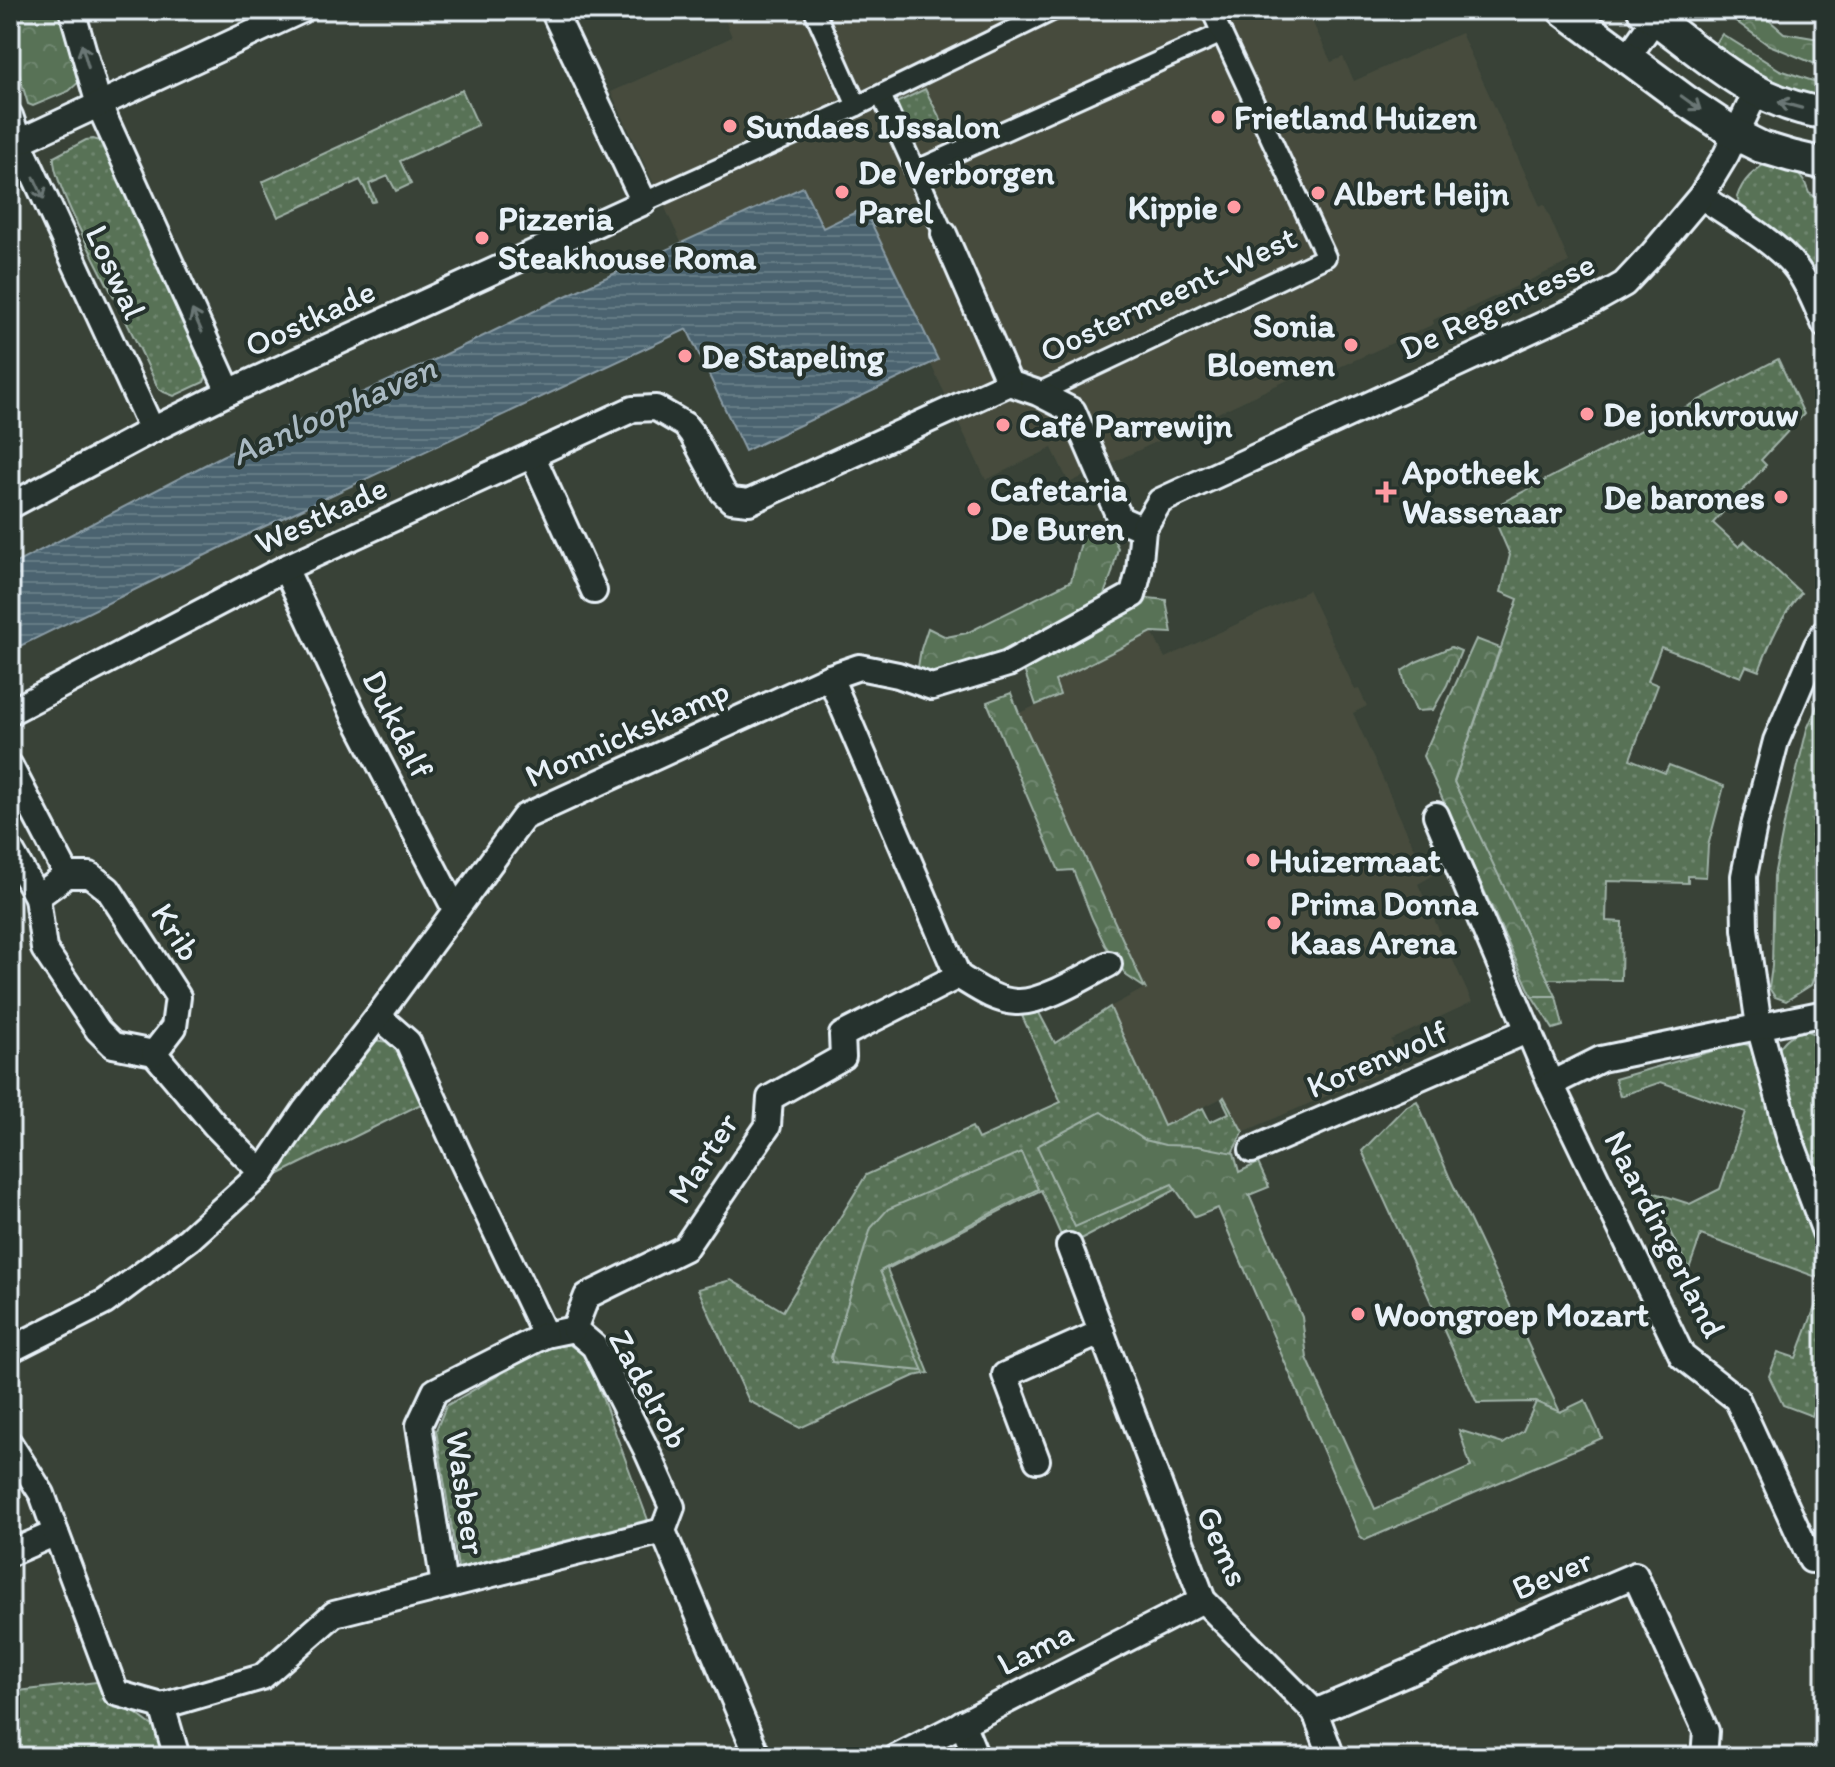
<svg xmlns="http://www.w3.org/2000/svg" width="1835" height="1767" viewBox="0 0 1835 1767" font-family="Itim,sans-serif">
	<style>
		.built { fill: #464c3e }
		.grass { fill: url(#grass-dots); stroke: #a0b2a8; stroke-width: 2 }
		.forest { fill: url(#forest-crowns); stroke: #a0b2a8; stroke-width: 2 }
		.water { fill: url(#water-rules); stroke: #8a9ca6; stroke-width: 2 }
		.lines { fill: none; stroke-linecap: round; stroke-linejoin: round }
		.pedestrian-casing { stroke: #e8f1f8; stroke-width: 24 }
		.minor-casing { stroke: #e8f1f8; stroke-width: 30 }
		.tertiary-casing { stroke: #e8f1f8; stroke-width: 36 }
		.pedestrian { stroke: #26332d; stroke-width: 18 }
		.minor { stroke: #26332d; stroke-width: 24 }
		.tertiary { stroke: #26332d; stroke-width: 30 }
		.oneway { stroke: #6a7674 }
		.poi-dot { fill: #ff9aa2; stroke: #26332d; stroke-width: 3 }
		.labels { text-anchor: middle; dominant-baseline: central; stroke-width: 8; stroke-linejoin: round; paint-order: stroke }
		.poi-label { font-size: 34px; font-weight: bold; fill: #e8f1f8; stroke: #26332d; text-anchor: start }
		.street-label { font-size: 34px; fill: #e8f1f8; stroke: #26332d }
		.water-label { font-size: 36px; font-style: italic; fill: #a9b9c2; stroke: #26332d }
	</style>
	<defs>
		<pattern id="grass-dots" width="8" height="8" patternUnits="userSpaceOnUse" patternTransform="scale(2)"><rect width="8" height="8" fill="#587257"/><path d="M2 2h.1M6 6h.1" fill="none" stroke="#708770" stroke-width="1.8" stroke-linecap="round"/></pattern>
		<pattern id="forest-crowns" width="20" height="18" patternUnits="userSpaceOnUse" patternTransform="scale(2)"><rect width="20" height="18" fill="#587257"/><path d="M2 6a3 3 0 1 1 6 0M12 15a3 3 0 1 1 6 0" fill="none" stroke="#708770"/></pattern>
		<pattern id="water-rules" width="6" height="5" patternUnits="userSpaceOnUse" patternTransform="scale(2)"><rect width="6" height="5" fill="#4b6470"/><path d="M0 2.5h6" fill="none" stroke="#657b85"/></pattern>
	</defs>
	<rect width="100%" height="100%" fill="#394237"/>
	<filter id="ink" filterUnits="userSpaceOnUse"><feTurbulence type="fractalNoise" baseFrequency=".0125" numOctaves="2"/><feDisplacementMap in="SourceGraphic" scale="16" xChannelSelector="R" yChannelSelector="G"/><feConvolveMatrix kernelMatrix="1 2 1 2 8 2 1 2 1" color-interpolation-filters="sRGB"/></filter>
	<g filter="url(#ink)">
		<!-- built -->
		<g class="built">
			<path d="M 712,10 L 1307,10 L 1331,62 L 1343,57 L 1354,81 L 1461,33 L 1540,206 L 1544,204 L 1569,262 L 1444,320 L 1441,316 L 1433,320 L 1434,324 L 1333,370 L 1328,361 L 1069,483 L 1052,448 L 986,480 L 863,222 L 687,255 L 611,92 L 732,37 L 724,17 L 717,20 Z"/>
			<path d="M 1308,589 L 1355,690 L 1359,689 L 1367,706 L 1353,713 L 1420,861 L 1424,859 L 1432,876 L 1418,884 L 1472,1002 L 1391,1040 L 1401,1064 L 1243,1132 L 1224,1097 L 1164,1126 L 1110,1007 L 1145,988 L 1019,713 L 1060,695 L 1055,681 L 1152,632 L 1165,658 L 1307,591 Z"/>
		</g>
		<!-- grass -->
		<g class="grass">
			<path d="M 1722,34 L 1780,70 L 1825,85 L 1825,101 L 1773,85 L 1713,48 Z"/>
			<path d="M 925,89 L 944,126 L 912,142 L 892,105 Z"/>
			<path d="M 462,90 L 478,125 L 400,161 L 411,184 L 396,191 L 388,176 L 369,184 L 376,201 L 372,202 L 360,180 L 278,217 L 262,182 Z"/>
			<path d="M 93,139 L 100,141 L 108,148 L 209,370 L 204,382 L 174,396 L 164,392 L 158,388 C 147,363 135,339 123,315 C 109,286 51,182 54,157 L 86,140 Z"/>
			<path d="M 1769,161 L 1794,168 L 1805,183 L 1809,193 L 1825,202 L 1825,275 L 1818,278 L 1805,261 L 1742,211 L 1737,197 C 1743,179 1754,171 1769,161 Z"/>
			<path d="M 1778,359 L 1804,414 L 1761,460 L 1766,465 L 1713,523 L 1739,547 L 1745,541 L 1801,593 C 1781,616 1770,642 1759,671 L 1746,666 L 1741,677 L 1661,647 L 1648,681 L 1658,685 L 1630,759 L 1665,773 L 1669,765 L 1724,786 L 1708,846 L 1706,877 L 1688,876 L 1688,883 L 1607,881 L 1606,921 L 1622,922 L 1621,980 L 1545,979 L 1454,782 L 1518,599 L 1501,592 L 1510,555 L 1490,509 Z"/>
			<path d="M 1825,689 L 1825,802 L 1816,859 L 1819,939 L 1817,971 L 1811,985 L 1786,1001 L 1775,997 L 1769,988 L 1772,966 L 1774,876 L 1785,820 L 1807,729 Z"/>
			<path d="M 1532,996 L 1556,996 L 1563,1026 L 1553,1029 Z"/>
			<path d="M 1036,1007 L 1055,1043 L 1110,1007 L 1164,1126 L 1203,1108 L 1210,1122 L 1229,1113 L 1222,1099 L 1224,1097 L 1243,1132 L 1231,1155 L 1204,1175 L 1066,1247 L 1041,1190 L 887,1269 L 929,1373 L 914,1376 L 800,1428 L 749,1401 L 698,1289 L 731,1280 L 783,1311 L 866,1175 L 972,1127 L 978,1139 L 1061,1102 L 1019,1009 Z"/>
			<path d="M 1808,1031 L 1825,1038 L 1825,1203 L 1798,1135 L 1776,1054 C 1784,1039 1791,1033 1808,1031 Z"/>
			<path d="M 373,1040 L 397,1043 L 425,1102 L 263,1182 Z"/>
			<path d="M 1740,1043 L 1748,1045 L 1755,1053 L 1825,1262 L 1825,1393 L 1821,1392 L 1812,1416 L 1783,1405 L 1769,1376 L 1778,1352 L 1796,1358 L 1825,1280 L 1701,1235 L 1689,1269 L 1649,1191 L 1690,1204 L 1720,1189 L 1746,1112 L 1661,1082 L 1620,1096 L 1615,1079 Z"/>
			<path d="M 1417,1101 L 1449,1176 L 1560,1412 L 1536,1402 L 1477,1403 L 1362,1151 L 1405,1107 Z"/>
			<path d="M 567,1343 L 587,1357 L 648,1520 L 458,1568 L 436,1430 L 446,1406 L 547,1347 Z"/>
			<path d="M 105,1681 L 110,1694 L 158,1730 L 166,1757 L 10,1757 L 10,1692 Z"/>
		</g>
		<!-- forest -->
		<g class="forest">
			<path d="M 10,10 L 61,10 L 80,81 L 69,91 L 33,106 L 28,104 L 10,44 Z"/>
			<path d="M 1731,10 L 1757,10 L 1784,33 L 1813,38 L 1825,38 L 1825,68 L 1767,44 L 1733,19 L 1737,16 Z"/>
			<path d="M 1107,525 L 1118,548 L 1112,573 L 1100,605 L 978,671 L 915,685 L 921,649 L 928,628 L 946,637 L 967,633 L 1071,581 L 1085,527 Z"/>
			<path d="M 1148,598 L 1166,600 L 1172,633 L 1152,632 L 1055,681 L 1060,695 L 1036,705 L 1023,667 Z"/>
			<path d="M 1476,639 L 1500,648 L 1454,782 L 1556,996 L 1532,996 L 1423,756 Z"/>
			<path d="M 1451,647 L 1461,651 L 1447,685 L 1433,710 L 1416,711 L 1405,685 L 1402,671 L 1416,662 Z"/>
			<path d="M 1011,693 L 1019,713 L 1145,988 L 1127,976 L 1105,945 L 1092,918 L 1073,870 L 1059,871 L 987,702 Z"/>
			<path d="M 1101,1112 L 1145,1140 L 1165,1145 L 1198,1146 L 1234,1153 L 1239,1172 L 1258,1163 L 1269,1187 L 1249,1195 L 1302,1317 L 1307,1358 L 1375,1509 L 1471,1467 L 1459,1430 L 1503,1444 L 1523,1431 L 1536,1402 L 1560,1412 L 1585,1400 L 1602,1438 L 1365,1540 L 1360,1536 L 1218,1208 L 1195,1217 L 1172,1184 L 1075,1227 L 1037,1146 Z"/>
			<path d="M 1021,1152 L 1038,1189 L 880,1271 L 923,1371 L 832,1362 L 831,1357 L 871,1228 L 888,1209 Z"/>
		</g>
		<!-- water -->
		<path class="water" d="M 803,187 L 823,228 L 864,208 L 938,360 L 745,451 L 687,329 L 259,529 L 10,651 L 10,566 L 222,456 L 430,362 L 559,299 Z"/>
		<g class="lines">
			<!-- pedestrian casing -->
			<g class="pedestrian-casing">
				<g id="pedestrian">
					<path d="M 814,10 L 857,106"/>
					<path d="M 881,95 L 944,234"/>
					<path d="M 915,171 L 1222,33"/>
					<path d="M 644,202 L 857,106 L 1054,10"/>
					<path d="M 1038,393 L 1326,257 L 1211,10"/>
				</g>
			</g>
			<!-- minor casing -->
			<g class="minor-casing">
				<g id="minor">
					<path d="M 72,10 L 99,105 L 229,392"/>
					<path d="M 1627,58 L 1661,10"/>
					<path d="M 10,116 L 19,142 L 152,430"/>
					<path d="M 10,146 L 302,10"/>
					<path d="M 1701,196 C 1730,216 1775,241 1796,268 C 1809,285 1816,306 1825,325"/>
					<path d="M 944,234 L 1009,383 L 1038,393 L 1073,411 L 1120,519 L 1143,529"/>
					<path d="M 532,455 L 594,591"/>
					<path d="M 10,506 L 152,430 L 229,392 L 644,202 L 553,10"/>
					<path d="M 285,568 L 353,713 L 455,909"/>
					<path d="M 1825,632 L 1817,645 L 1776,741 L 1754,826 L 1744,876 L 1745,929 L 1759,1026 L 1790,1139 L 1825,1232"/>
					<path d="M 830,677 L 958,976"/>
					<path d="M 10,712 L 285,568 L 633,409 L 656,408 L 685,425 L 692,434 L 723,492 L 731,500 L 749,502 L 1009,383"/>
					<path d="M 10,766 L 67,875"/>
					<path d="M 1436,815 L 1551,1084 L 1682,1356 L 1737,1399 L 1811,1560 L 1825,1553"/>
					<path d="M 10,849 L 37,897 L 44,949 L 98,1030 L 113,1045 L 154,1053 L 214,1124 L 262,1173"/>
					<path d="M 37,897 L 67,875 L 90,875 L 108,889 L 178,997 L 174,1027 L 154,1053"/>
					<path d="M 378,1016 L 408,1042 L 458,1152 L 545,1335 L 574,1329 L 594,1346 L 646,1449 L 672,1507 L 663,1531 L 758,1757"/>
					<path d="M 1551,1084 L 1601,1059 L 1825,1013"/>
					<path d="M 1252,1150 L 1529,1030"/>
					<path d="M 1069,1246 L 1203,1600 L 1315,1712 L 1332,1757"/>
					<path d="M 574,1329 L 587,1296 L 685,1248 L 768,1126 L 770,1098 L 843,1057 L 842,1035 L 958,976 C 975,986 995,1001 1016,1002 C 1041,1004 1086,976 1109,964"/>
					<path d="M 10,1350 L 105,1302 L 189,1239 L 262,1173 L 305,1110 L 378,1016 L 524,817 L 830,677 L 859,667 L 898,675 L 932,687 L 1008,664 L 1133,595 L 1139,571 L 1143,529 L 1160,501 L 1592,302 L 1624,284 L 1653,253 L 1701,196 L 1726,155 L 1756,92"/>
					<path d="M 10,1444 L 42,1494 L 56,1533 L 10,1553"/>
					<path d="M 1037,1460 L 1005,1375 L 1102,1332"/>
					<path d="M 56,1533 L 116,1693 L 162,1706"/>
					<path d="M 444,1586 L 419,1425 L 435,1391 L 545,1335"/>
					<path d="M 1315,1712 L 1635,1575 L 1706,1731 L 1704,1757"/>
					<path d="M 962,1723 L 976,1757"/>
					<path d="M 177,1757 L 162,1706 L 262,1677 L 334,1614 L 663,1531"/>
					<path d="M 897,1757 L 1203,1600"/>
				</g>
			</g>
			<!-- tertiary casing -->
			<g class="tertiary-casing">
				<g id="tertiary">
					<path d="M 1563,10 L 1686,101 L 1737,135 L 1761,147 L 1791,156 L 1825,164"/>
					<path d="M 1643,10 C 1701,51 1751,104 1825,113"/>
				</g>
			</g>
			<!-- pedestrian -->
			<use href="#pedestrian" class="pedestrian"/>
			<!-- minor -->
			<use href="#minor" class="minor"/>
			<!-- tertiary -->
			<use href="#tertiary" class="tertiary"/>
		</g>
		<!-- one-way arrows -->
		<defs><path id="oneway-shaft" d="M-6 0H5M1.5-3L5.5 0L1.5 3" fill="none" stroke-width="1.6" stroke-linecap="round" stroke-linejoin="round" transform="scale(2)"/></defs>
		<g class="oneway">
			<use href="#oneway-shaft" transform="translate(85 56) rotate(-106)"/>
			<use href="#oneway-shaft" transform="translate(1691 103) rotate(36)"/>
			<use href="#oneway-shaft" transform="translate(1790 105) rotate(-165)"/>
			<use href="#oneway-shaft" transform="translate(39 188) rotate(65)"/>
			<use href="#oneway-shaft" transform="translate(197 321) rotate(-114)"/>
		</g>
	</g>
	<!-- markers -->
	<g class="poi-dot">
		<circle cx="1218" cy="117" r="8"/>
		<circle cx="730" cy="126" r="8"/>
		<circle cx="842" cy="192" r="8"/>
		<circle cx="1318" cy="193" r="8"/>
		<circle cx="1234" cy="207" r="8"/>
		<circle cx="482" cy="238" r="8"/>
		<circle cx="1351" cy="345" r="8"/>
		<circle cx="685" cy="356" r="8"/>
		<circle cx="1587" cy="414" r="8"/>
		<circle cx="1003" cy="425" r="8"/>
		<path d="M1382 480h8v8h8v8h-8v8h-8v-8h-8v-8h8z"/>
		<circle cx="1781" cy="497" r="8"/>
		<circle cx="974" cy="509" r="8"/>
		<circle cx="1253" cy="860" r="8"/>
		<circle cx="1274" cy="923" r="8"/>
		<circle cx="1358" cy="1314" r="8"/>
	</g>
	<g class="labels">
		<!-- poi labels -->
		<g class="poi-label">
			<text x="1234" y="117">Frietland Huizen</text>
			<text x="746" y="126">Sundaes IJssalon</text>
			<text x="858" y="172">De Verborgen<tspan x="858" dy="39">Parel</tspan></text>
			<text x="1334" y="193">Albert Heijn</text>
			<text x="1218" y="207" text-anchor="end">Kippie</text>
			<text x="498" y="218">Pizzeria<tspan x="498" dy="39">Steakhouse Roma</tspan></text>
			<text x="1335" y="325" text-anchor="end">Sonia<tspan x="1335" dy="39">Bloemen</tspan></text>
			<text x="701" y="356">De Stapeling</text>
			<text x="1603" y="414">De jonkvrouw</text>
			<text x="1019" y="425">Café Parrewijn</text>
			<text x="1402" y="472">Apotheek<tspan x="1402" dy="39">Wassenaar</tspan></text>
			<text x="990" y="489">Cafetaria<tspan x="990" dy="39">De Buren</tspan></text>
			<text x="1765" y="497" text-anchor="end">De barones</text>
			<text x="1269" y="860">Huizermaat</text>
			<text x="1290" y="903">Prima Donna<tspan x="1290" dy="39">Kaas Arena</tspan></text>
			<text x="1374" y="1314">Woongroep Mozart</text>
		</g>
		<!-- street labels -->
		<g class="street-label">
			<text transform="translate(116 272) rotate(65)">Loswal</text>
			<text transform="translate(1168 294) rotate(-25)">Oostermeent-West</text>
			<text transform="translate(1497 306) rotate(-25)">De Regentesse</text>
			<text transform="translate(310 318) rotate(-25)">Oostkade</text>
			<text transform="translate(321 515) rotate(-25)">Westkade</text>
			<text transform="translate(398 724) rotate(63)">Dukdalf</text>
			<text transform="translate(627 733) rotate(-24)">Monnickskamp</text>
			<text transform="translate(176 932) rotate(57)">Krib</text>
			<text transform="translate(1377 1059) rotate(-23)">Korenwolf</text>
			<text transform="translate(703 1158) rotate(-57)">Marter</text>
			<text transform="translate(1665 1234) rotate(63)">Naardingerland</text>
			<text transform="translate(649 1389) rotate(61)">Zadelrob</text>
			<text transform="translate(466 1493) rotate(82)">Wasbeer</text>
			<text transform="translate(1223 1546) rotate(66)">Gems</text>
			<text transform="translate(1552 1574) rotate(-23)">Bever</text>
			<text transform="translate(1035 1648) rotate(-27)">Lama</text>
		</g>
		<!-- water labels -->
		<g class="water-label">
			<text transform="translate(333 410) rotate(-24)">Aanloophaven</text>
		</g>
	</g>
	<!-- margin -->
	<rect width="1835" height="1767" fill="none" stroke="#26332d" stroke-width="40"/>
	<rect x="20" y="20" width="1795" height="1727" fill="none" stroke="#e8f1f8" stroke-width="3" filter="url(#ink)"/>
</svg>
